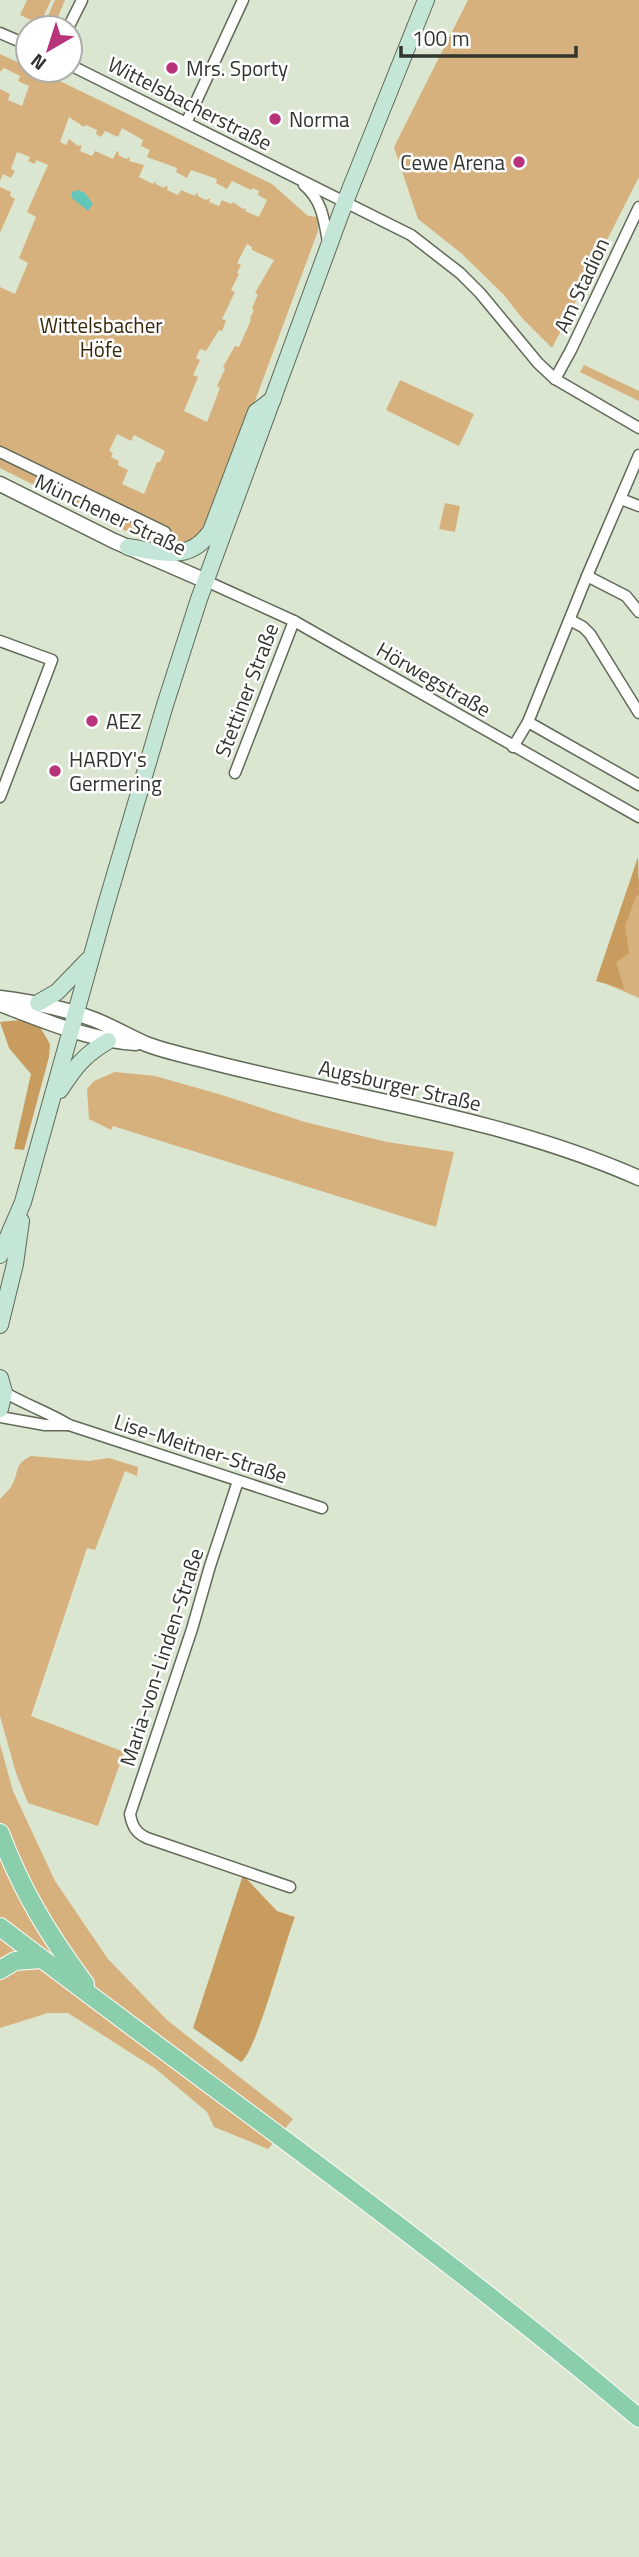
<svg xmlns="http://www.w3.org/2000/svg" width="639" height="2557" viewBox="0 0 639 2557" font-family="'Titillium Web',sans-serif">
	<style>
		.green { fill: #d7b17d; fill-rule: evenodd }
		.forest { fill: #c89c5e }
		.water { fill: #63c6bb }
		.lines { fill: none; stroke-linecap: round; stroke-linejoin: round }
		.minor-casing { stroke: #606a57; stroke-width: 13 }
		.tertiary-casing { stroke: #606a57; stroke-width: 17 }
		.secondary-casing { stroke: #606a57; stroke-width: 18 }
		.primary-casing { stroke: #fff; stroke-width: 20 }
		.minor { stroke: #fff; stroke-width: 10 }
		.tertiary { stroke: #fff; stroke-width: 14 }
		.secondary { stroke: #c4e6d6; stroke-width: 16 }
		.primary { stroke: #8aceac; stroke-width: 18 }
		.poi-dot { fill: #b7337a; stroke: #fff; stroke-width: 2.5 }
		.labels { text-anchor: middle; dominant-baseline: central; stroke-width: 5; stroke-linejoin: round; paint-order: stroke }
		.poi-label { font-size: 21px; fill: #31352d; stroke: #fff; text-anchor: start }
		.street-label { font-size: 21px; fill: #31352d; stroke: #fff }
		.park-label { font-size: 21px; fill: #39270a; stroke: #fff }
	</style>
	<rect width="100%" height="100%" fill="#dbe6d1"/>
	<!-- green -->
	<g class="green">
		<path d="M 27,0 L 51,0 L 40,24 L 20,15 Z"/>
		<path d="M 55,0 L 65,0 L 55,24 L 46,20 Z"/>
		<path d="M 468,0 L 639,0 L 639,177 L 552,348 L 522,318 L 503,294 L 461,253 L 418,219 L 394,147 Z"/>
		<path d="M 0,54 L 28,67 L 28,70 L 35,70 L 66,84 L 272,184 L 308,216 L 319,217 L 318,231 L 208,528 L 196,541 L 164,545 L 140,538 L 0,468 L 0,287 L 15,294 L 28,263 L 19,258 L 36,217 L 27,212 L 48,165 L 36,160 L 35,164 L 28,161 L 30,157 L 17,152 L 11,169 L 15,171 L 11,178 L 3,174 L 0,181 L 0,89 L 10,94 L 8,100 L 22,106 L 29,86 L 18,81 L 20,76 L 4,68 L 0,72 ZM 69,117 L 84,127 L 86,125 L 97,130 L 96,134 L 101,137 L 105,131 L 118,137 L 122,128 L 143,140 L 141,146 L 150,150 L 147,157 L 177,168 L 176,172 L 187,178 L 191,170 L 217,179 L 216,183 L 227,189 L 232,181 L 251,190 L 253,188 L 259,191 L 258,195 L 267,200 L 259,217 L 245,211 L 246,208 L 243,209 L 233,202 L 231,204 L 222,200 L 219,206 L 209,202 L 210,198 L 206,200 L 198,196 L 197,192 L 195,196 L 181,190 L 178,195 L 167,190 L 168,187 L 166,186 L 164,188 L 156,184 L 155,181 L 153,184 L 139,177 L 144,165 L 129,161 L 130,157 L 126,159 L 118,155 L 119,152 L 117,151 L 113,159 L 95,151 L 92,156 L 80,151 L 82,145 L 78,146 L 69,139 L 66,145 L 60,142 ZM 247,244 L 252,247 L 252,250 L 274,260 L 255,293 L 258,294 L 252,308 L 254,310 L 250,318 L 251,320 L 239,347 L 235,346 L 223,367 L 225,369 L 217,386 L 220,388 L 207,422 L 184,411 L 198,377 L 193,375 L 200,360 L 196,358 L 200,349 L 206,351 L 219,330 L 222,331 L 226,321 L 222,319 L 235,292 L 231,290 L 239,274 L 237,273 L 241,265 L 237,263 ZM 117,434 L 131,441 L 134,435 L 165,451 L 160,462 L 157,462 L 144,494 L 122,484 L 128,470 L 118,465 L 119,461 L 111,457 L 113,453 L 109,451 Z"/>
		<path d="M 0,187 L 11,192 L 10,196 L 15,199 L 0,233 Z"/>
		<path d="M 584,365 L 639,391 L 639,401 L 580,372 Z"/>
		<path d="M 400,380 L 474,414 L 459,446 L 386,410 Z"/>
		<path d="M 445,503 L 460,506 L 455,532 L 439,529 Z"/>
		<path d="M 639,877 L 639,998 L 597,980 Z"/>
		<path d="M 115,1072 L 155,1076 L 222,1095 L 305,1122 L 387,1142 L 454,1152 L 436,1227 L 113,1126 L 111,1130 L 89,1119 L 87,1089 L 94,1081 Z"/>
		<path d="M 31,1456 L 89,1461 L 109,1458 L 138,1467 L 137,1476 L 125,1471 L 95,1550 L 87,1548 L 31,1716 L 124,1752 L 98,1826 L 28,1803 L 16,1773 L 0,1716 L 0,1499 C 4,1494 10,1490 12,1485 C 20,1471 13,1465 31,1456 Z"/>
		<path d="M 0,1744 L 13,1791 L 55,1881 L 108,1959 L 167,2020 L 293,2119 L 268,2149 L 214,2127 L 207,2112 L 156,2069 L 68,2013 L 48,2013 L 0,2028 Z"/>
	</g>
	<!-- forest -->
	<g class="forest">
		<path d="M 638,857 L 639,895 L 636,896 L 625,926 L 629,953 L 616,962 L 624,989 L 596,981 Z"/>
		<path d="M 21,1020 L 40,1027 L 50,1044 L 49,1057 L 24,1150 L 14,1149 L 31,1074 L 9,1048 L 0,1022 Z"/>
		<path d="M 243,1875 L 277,1911 L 295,1917 C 285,1942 256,2053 241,2062 L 193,2028 Z"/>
	</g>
	<!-- water -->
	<path class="water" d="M 78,190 L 85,193 L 93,204 L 88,211 L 72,198 L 72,192 Z"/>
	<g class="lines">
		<!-- minor casing -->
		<g class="minor-casing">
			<g id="minor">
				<path d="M 68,28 L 82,0"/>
				<path d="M 0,33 L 28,45"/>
				<path d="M 70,65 L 411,235 L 460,273 L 480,293 L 538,363 L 555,379 L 639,428"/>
				<path d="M 187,121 L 243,0"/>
				<path d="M 304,185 C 322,200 324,220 328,242"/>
				<path d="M 555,379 L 571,350 L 639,207"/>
				<path d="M 0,452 L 165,532"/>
				<path d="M 621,499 L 639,506"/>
				<path d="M 587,576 L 626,596 L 639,612"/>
				<path d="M 206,581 L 294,621 L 639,817"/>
				<path d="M 570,620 L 583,627 L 590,634 L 639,713"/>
				<path d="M 0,641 L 52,660 L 0,797"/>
				<path d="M 528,722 L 639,785"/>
				<path d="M 513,747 L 528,722 L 587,576 L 639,455"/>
				<path d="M 235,773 L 294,621"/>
				<path d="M 4,1392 C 26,1405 48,1412 69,1425 L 322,1508"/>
				<path d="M 0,1417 L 45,1425 L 69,1425"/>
				<path d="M 238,1481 L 210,1566 L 192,1629 L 130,1814 C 132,1826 136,1833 147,1838 L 290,1887"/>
			</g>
		</g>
		<!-- tertiary casing -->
		<g class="tertiary-casing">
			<g id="tertiary">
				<path d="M 0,484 L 114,541 L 206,581"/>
				<path d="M 0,998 C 32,1002 63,1008 93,1019 C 111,1026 128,1036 146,1044 C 164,1051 184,1055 203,1060 C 348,1098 501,1117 639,1178"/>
				<path d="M 0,1004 C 45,1021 88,1040 136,1043"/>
			</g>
		</g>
		<!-- secondary casing -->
		<g class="secondary-casing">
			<g id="secondary">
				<path d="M 128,547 C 161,552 190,563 211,531 L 256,412 L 273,399"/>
				<path d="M 38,1003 L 57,992 L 88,960"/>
				<path d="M 60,1090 C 75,1067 84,1055 108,1041"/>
				<path d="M 0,1255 L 23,1202 L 106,905 L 165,705 L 199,599 L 345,202 L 426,0"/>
				<path d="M 0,1325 L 15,1264 L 21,1221"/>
				<path d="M 0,1378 L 4,1392 L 0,1409"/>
			</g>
		</g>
		<!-- primary casing -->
		<g class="primary-casing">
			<g id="primary">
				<path d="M 0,1833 C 22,1891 48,1934 85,1984"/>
				<path d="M 0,1927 C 213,2090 434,2244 639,2418"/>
				<path d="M 0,1970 L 15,1961 L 42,1959"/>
			</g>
		</g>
		<!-- minor -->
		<use href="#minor" class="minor"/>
		<!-- tertiary -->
		<use href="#tertiary" class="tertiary"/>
		<!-- secondary -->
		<use href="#secondary" class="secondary"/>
		<!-- primary -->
		<use href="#primary" class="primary"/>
	</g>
	<!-- markers -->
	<g class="poi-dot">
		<circle cx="172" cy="68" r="7"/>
		<circle cx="275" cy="119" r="7"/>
		<circle cx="519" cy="162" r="7"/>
		<circle cx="92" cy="721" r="7"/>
		<circle cx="55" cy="771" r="7"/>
	</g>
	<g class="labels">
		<!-- poi labels -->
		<g class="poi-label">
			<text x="186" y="68">Mrs. Sporty</text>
			<text x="289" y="119">Norma</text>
			<text x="505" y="162" text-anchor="end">Cewe Arena</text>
			<text x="106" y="721">AEZ</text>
			<text x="69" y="759">HARDY's<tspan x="69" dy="24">Germering</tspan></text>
		</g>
		<!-- street labels -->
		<g class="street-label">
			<text transform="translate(190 103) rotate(27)">Wittelsbacherstraße</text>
			<text transform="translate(581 285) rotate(-65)">Am Stadion</text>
			<text transform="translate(111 514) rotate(25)">Münchener Straße</text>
			<text transform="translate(434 679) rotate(30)">Hörwegstraße</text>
			<text transform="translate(246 690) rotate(-69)">Stettiner Straße</text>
			<text transform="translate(400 1085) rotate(13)">Augsburger Straße</text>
			<text transform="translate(201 1448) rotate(18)">Lise-Meitner-Straße</text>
			<text transform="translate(161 1657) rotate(-72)">Maria-von-Linden-Straße</text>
		</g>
		<!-- park labels -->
		<g class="park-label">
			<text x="101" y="325">Wittelsbacher<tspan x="101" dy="24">Höfe</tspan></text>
		</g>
	</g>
	<!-- north arrow -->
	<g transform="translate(49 49) rotate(219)"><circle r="33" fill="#ffffff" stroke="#adaeab" stroke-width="2"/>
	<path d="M0-5L12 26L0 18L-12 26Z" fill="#b7337a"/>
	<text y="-10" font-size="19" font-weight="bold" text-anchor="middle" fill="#31352d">N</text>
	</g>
	<!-- scale -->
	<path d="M401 46v10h175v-10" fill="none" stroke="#31352d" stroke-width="3.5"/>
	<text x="412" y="46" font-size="21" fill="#31352d" stroke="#ffffff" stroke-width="5" paint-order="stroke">100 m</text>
</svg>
